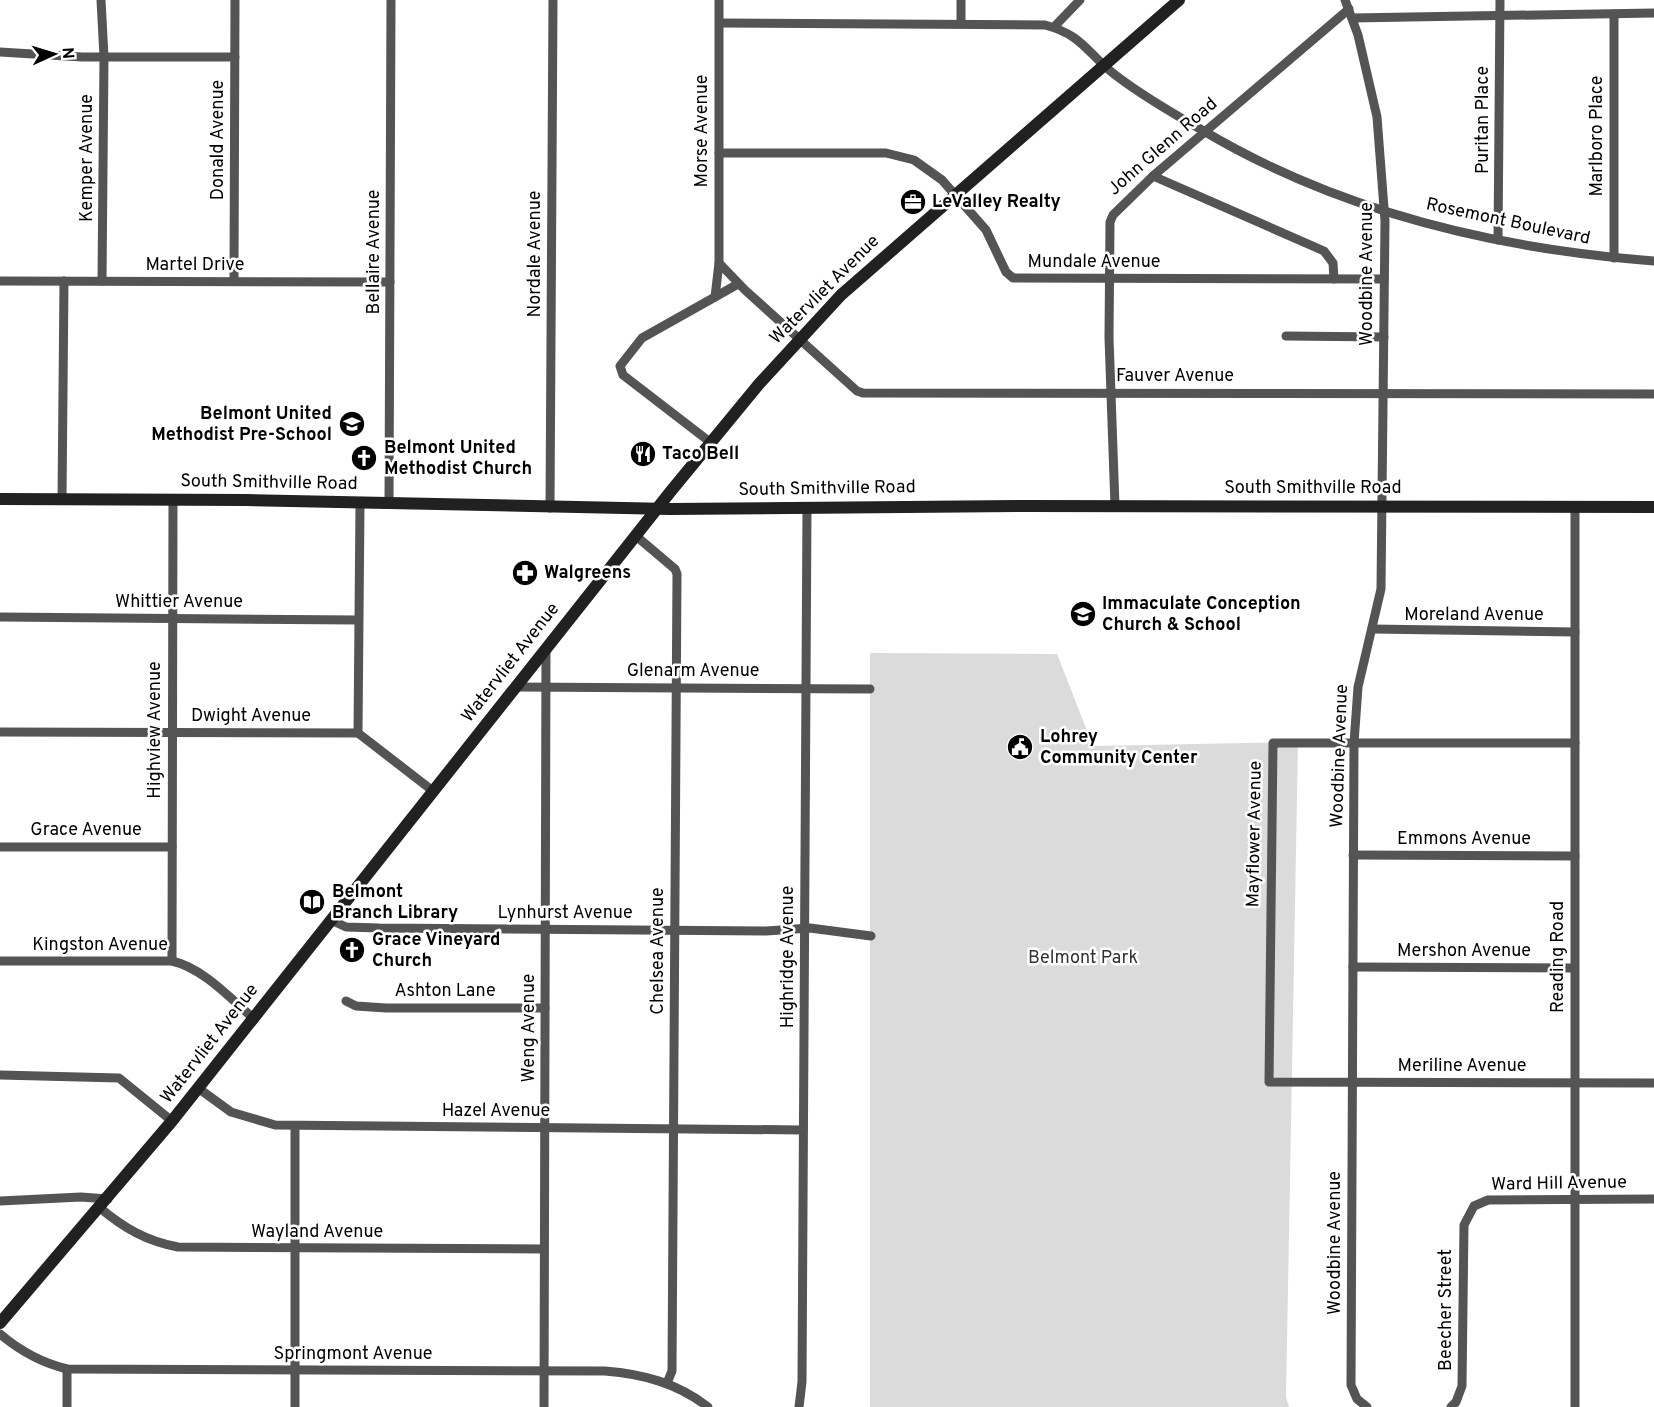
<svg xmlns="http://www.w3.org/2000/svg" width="1654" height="1407" viewBox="0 0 1654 1407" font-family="Overpass,sans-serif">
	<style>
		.green { fill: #dbdbdb }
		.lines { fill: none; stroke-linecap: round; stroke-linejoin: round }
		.street { stroke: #545454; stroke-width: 9 }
		.secondary { stroke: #212121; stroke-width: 12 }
		.labels { text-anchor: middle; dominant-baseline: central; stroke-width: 5; stroke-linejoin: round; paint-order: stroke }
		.street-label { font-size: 18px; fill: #000; stroke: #fff }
		.poi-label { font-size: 18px; font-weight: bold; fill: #000; stroke: #fff; text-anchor: start }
		.park-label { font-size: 18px; fill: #323232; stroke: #fff }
	</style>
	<rect width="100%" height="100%" fill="#fff"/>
	<!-- green -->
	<path class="green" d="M 870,653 L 1057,654 L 1093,746 L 1298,742 L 1286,1397 L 1289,1407 L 870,1407 Z"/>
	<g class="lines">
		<!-- street -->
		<g class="street">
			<path d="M 101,0 L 104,57 L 102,281"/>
			<path d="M 961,0 L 961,23"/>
			<path d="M 1345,0 L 1358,35 L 1377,117 L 1385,221 L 1381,589 L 1358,687 L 1354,743 L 1351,1385 L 1357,1399 L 1367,1407"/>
			<path d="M 1352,18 L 1654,13"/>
			<path d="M 720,23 L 1045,25 C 1083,35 1087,53 1114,74 C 1141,95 1172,113 1202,130 C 1338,211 1498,249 1654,261"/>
			<path d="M 1054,27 L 1080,0"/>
			<path d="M 0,52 L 82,57 L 235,57"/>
			<path d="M 719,153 L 886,153 L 914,160 L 942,180 L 986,230 L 1006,272 L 1013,278 L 1384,279"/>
			<path d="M 1153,176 L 1324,251 L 1333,263 L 1334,279"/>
			<path d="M 1498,240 L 1500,0"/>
			<path d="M 1614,258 L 1614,14"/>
			<path d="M 719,263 L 745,290 L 857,391 L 863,393 L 1654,394"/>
			<path d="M 0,281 L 390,282"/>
			<path d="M 234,281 L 235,0"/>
			<path d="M 715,297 L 738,284"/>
			<path d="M 1286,336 L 1384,337"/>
			<path d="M 710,442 L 623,375 L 620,366 L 642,338 L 715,297 L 719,263 L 719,0"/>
			<path d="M 62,499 L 64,281"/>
			<path d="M 360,503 L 358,733 L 433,791"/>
			<path d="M 389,504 L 391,0"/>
			<path d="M 1115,506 L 1109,338 L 1110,222 L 1113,215 L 1153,176 L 1349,9"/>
			<path d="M 1575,507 L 1575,1407"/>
			<path d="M 550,508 L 553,0"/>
			<path d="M 636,536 L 675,569 L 677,574 L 672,1371 L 667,1383"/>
			<path d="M 0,617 L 358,620"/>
			<path d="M 1372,629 L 1575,632"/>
			<path d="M 516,687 L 870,689"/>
			<path d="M 0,732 L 358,733"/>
			<path d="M 1575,743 L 1273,743 L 1269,1082 L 1654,1083"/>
			<path d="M 0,847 L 172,847"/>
			<path d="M 1353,855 L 1575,856"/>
			<path d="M 331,920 L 346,927 L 379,928 L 766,931 L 810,928 L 871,936"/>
			<path d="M 0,961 L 172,961 C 203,968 230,998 253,1018"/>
			<path d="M 172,961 L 173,500"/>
			<path d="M 1353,967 L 1574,968"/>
			<path d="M 346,1001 L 356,1006 L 386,1008 L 545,1008"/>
			<path d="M 0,1075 L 119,1078 L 172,1121"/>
			<path d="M 198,1088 L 231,1112 L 275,1125 L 803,1130"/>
			<path d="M 0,1201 L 81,1197 L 108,1199"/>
			<path d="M 100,1208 C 124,1228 146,1241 178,1247 L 544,1249"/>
			<path d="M 0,1334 C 20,1351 42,1363 67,1369 L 605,1371 C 643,1374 677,1383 708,1407"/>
			<path d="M 67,1407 L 67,1369"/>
			<path d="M 295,1407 L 295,1127"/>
			<path d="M 544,1407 L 546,648"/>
			<path d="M 799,1407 L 802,1382 L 807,507"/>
			<path d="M 1451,1407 L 1456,1402 L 1462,1386 L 1464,1225 L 1474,1206 L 1488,1200 L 1654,1199"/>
		</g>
		<!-- secondary -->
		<g class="secondary">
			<path d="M 0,499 L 246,500 L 670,509 L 1025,506 L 1654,507"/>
			<path d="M 0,1323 L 172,1121 L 671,491 L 759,384 L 841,295 L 1179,0"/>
		</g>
	</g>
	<!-- icons -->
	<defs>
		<g id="office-disc" transform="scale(1.35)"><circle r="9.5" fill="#000" stroke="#fff"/><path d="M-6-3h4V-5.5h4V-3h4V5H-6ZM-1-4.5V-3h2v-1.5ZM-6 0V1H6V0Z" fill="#fff"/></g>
		<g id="school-disc" transform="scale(1.35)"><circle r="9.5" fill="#000" stroke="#fff"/><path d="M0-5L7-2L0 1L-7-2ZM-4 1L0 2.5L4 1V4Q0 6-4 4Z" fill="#fff"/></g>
		<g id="restaurant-disc" transform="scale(1.35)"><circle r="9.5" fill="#000" stroke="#fff"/><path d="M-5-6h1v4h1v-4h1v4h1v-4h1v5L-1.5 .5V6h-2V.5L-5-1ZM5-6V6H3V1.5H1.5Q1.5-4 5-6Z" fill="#fff"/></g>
		<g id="church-disc" transform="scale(1.35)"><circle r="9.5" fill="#000" stroke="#fff"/><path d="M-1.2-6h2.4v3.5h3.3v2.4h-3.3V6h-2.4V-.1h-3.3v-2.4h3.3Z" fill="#fff"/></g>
		<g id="pharmacy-disc" transform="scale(1.35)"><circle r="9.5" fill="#000" stroke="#fff"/><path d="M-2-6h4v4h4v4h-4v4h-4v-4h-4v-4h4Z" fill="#fff"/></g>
		<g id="civic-disc" transform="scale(1.35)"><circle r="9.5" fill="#000" stroke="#fff"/><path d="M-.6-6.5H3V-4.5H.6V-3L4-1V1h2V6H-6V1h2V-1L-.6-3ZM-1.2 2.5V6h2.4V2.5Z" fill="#fff"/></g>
		<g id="library-disc" transform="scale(1.35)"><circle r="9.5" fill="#000" stroke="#fff"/><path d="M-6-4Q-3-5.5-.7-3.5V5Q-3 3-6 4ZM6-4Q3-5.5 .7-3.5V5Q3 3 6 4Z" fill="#fff"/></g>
	</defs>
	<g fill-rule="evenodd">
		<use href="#office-disc" x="913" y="202"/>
		<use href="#school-disc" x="352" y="424"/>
		<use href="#restaurant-disc" x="643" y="454"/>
		<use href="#church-disc" x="364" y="458"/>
		<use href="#pharmacy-disc" x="525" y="573"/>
		<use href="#school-disc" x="1083" y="614"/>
		<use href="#civic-disc" x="1020" y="747"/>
		<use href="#library-disc" x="312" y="902"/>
		<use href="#church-disc" x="352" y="950"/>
	</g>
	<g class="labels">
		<!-- street labels -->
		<g class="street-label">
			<text transform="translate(1483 120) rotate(-90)">Puritan Place</text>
			<text transform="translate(702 131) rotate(-90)">Morse Avenue</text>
			<text transform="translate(1597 136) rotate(-90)">Marlboro Place</text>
			<text transform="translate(218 140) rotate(-90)">Donald Avenue</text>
			<text transform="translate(1163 147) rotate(-41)">John Glenn Road</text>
			<text transform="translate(87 158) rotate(-90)">Kemper Avenue</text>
			<text transform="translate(1508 222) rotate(12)">Rosemont Boulevard</text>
			<text transform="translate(374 252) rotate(-90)">Bellaire Avenue</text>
			<text transform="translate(535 254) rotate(-90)">Nordale Avenue</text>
			<text x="1094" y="262">Mundale Avenue</text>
			<text x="195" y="265">Martel Drive</text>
			<text transform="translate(1367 274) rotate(-90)">Woodbine Avenue</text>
			<text transform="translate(825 290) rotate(-45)">Watervliet Avenue</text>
			<text x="1175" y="376">Fauver Avenue</text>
			<text transform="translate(269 483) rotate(1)">South Smithville Road</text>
			<text x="1313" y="488">South Smithville Road</text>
			<text transform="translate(827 489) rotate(-1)">South Smithville Road</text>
			<text x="179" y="602">Whittier Avenue</text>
			<text x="1474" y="615">Moreland Avenue</text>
			<text transform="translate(511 663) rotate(-52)">Watervliet Avenue</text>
			<text x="693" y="671">Glenarm Avenue</text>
			<text x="251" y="716">Dwight Avenue</text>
			<text transform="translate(155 730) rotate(-90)">Highview Avenue</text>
			<text transform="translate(1340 756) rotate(-88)">Woodbine Avenue</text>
			<text x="86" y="830">Grace Avenue</text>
			<text transform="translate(1255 834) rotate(-89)">Mayflower Avenue</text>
			<text x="1464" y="839">Emmons Avenue</text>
			<text x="565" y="913">Lynhurst Avenue</text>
			<text x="100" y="945">Kingston Avenue</text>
			<text transform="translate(658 951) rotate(-90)">Chelsea Avenue</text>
			<text x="1464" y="951">Mershon Avenue</text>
			<text transform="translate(788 957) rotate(-90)">Highridge Avenue</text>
			<text transform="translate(1558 957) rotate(-90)">Reading Road</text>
			<text x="445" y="991">Ashton Lane</text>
			<text transform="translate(529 1028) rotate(-90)">Weng Avenue</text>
			<text transform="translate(210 1044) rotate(-52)">Watervliet Avenue</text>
			<text x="1462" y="1066">Meriline Avenue</text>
			<text x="496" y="1111">Hazel Avenue</text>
			<text transform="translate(1559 1184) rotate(-1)">Ward Hill Avenue</text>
			<text x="317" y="1232">Wayland Avenue</text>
			<text transform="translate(1335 1243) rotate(-90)">Woodbine Avenue</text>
			<text transform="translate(1446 1310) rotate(-90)">Beecher Street</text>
			<text x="353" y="1354">Springmont Avenue</text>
		</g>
		<!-- poi labels -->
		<g class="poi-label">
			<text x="932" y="202">LeValley Realty</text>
			<text x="332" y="414" text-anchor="end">Belmont United<tspan x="332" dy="21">Methodist Pre-School</tspan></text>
			<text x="384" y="448">Belmont United<tspan x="384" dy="21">Methodist Church</tspan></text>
			<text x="662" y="454">Taco Bell</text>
			<text x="544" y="573">Walgreens</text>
			<text x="1102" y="604">Immaculate Conception<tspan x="1102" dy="21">Church &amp; School</tspan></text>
			<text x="1040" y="737">Lohrey<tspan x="1040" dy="21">Community Center</tspan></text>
			<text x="332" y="892">Belmont<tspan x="332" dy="21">Branch Library</tspan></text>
			<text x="372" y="940">Grace Vineyard<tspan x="372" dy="21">Church</tspan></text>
		</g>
		<!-- park labels -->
		<g class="park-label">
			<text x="1083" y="958">Belmont Park</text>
		</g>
	</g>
	<!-- north arrow -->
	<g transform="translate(54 54) rotate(86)" stroke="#ffffff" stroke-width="4.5" paint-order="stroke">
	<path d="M0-4.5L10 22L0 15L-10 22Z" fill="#000000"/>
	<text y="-9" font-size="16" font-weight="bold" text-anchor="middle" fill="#000000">N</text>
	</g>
</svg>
